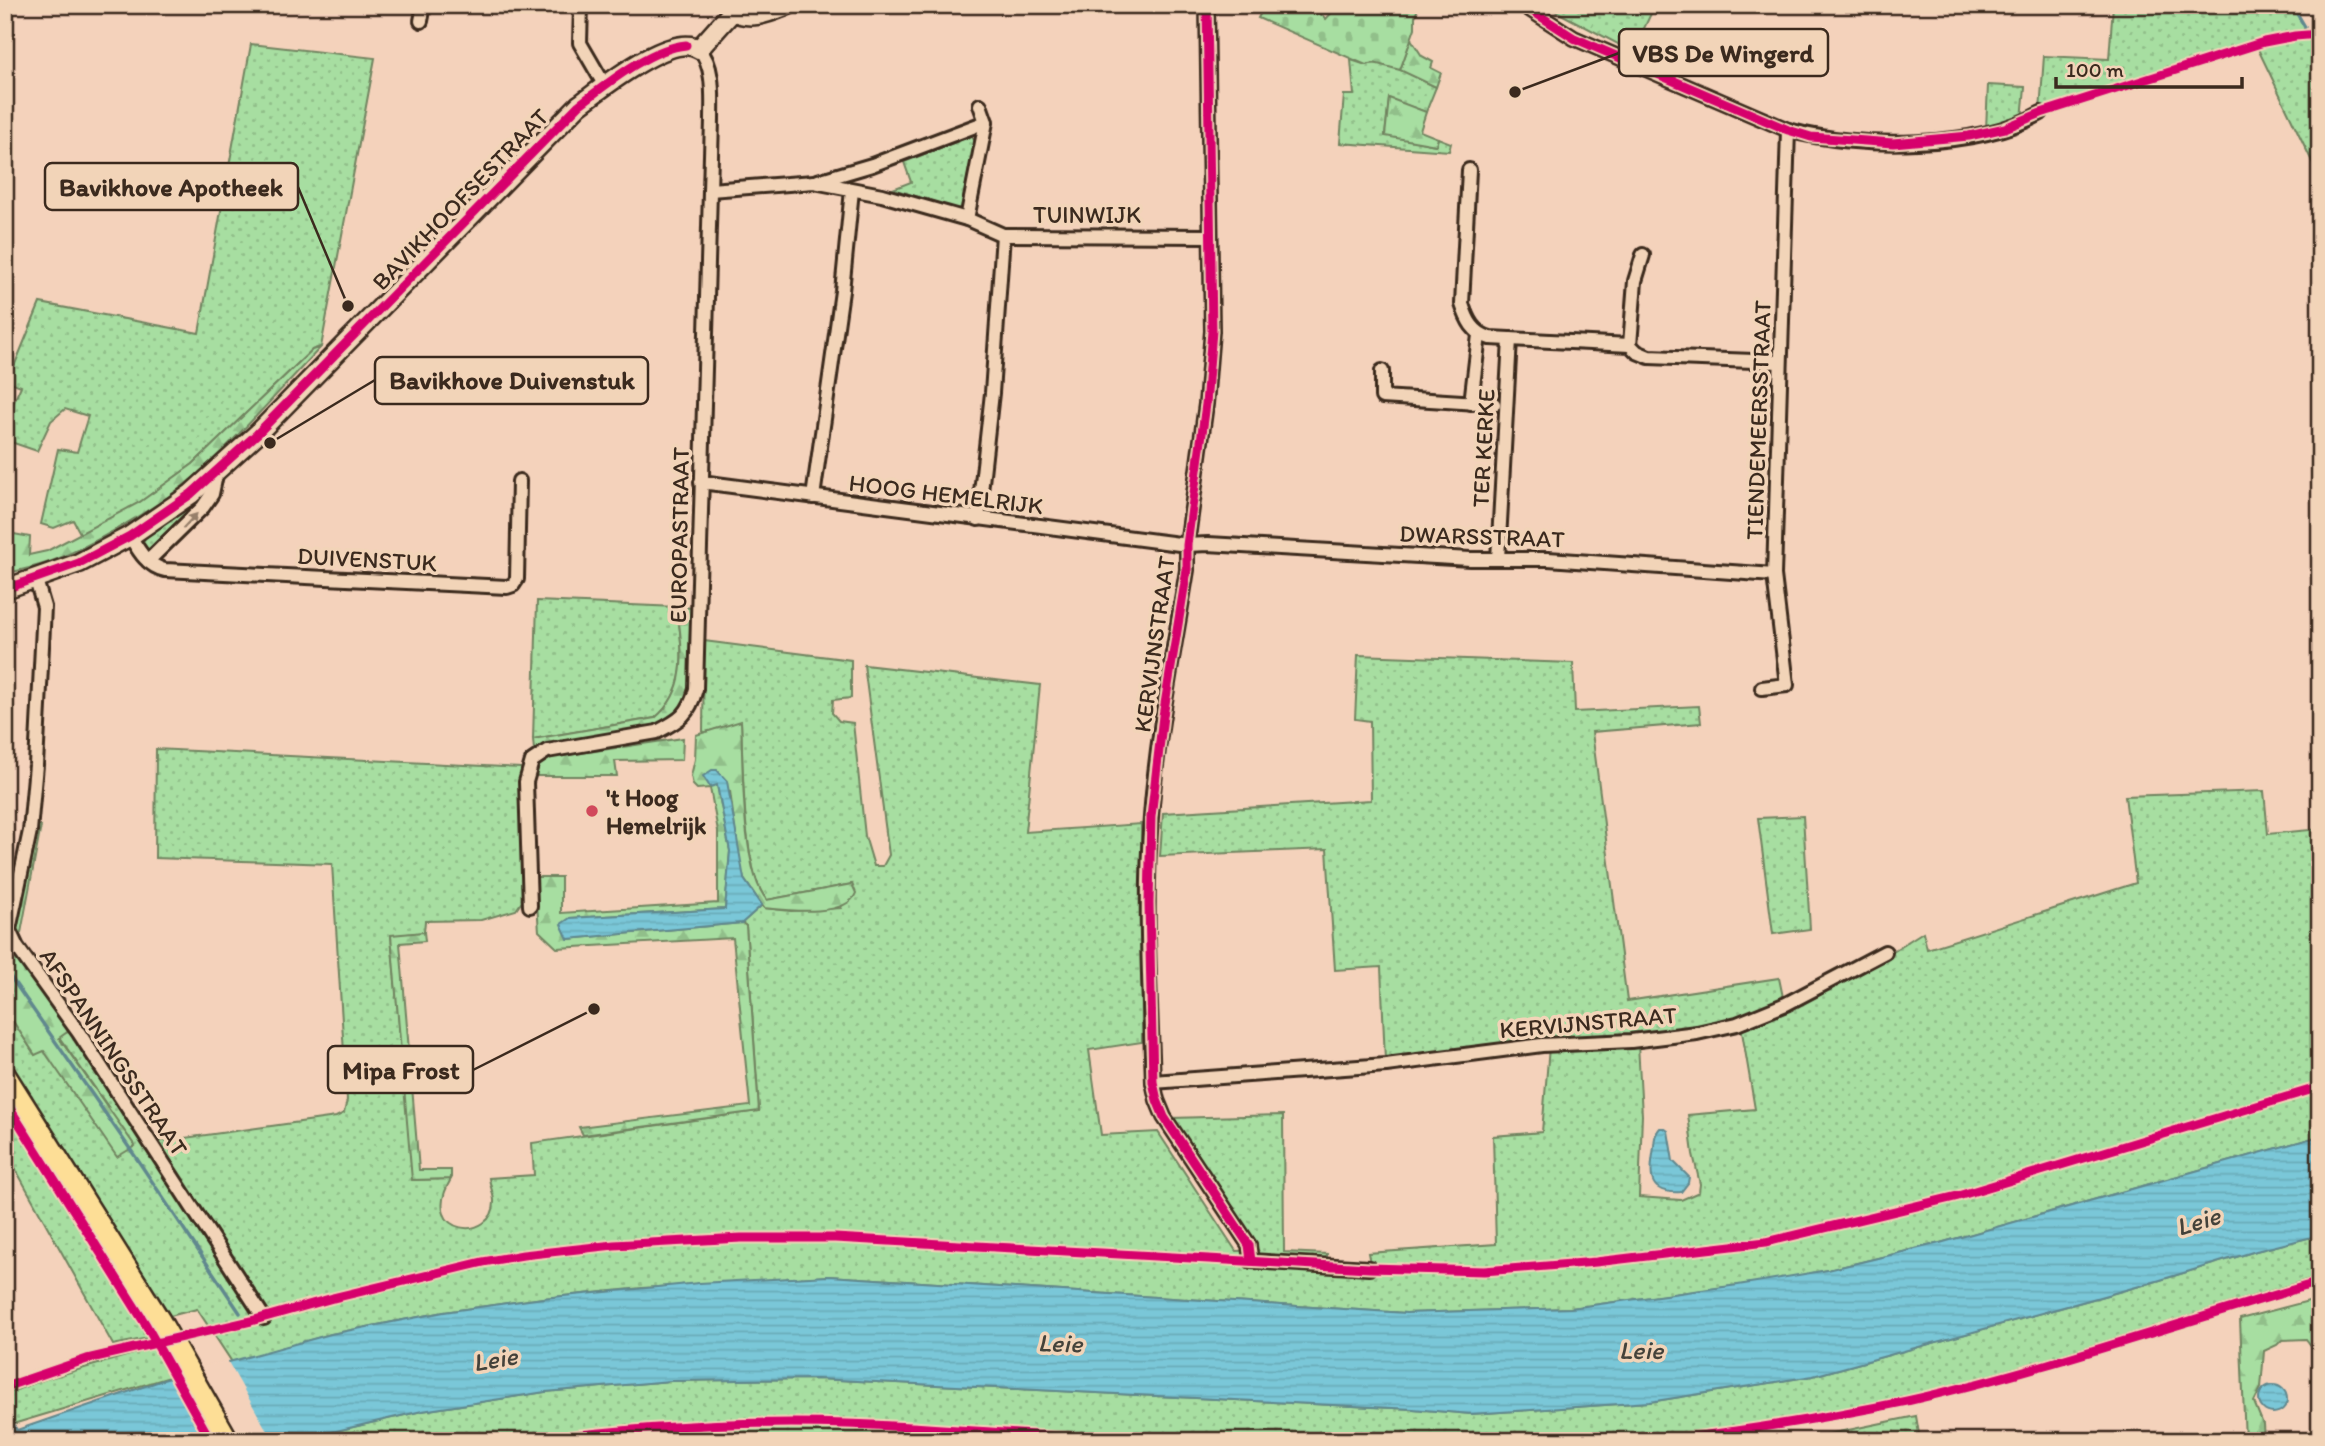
<svg xmlns="http://www.w3.org/2000/svg" width="2325" height="1446" viewBox="0 0 2325 1446" font-family="Itim,sans-serif">
	<style>
		.grass { fill: url(#grass-dots); stroke: #718460; stroke-width: 2 }
		.forest { fill: url(#forest-firs); stroke: #718460; stroke-width: 2 }
		.cemetery { fill: url(#cemetery-stones); stroke: #718460; stroke-width: 2 }
		.water { fill: url(#water-rules); stroke: #61888e; stroke-width: 2 }
		.pier { fill: #f4d2bb }
		.lines { fill: none; stroke-linecap: round; stroke-linejoin: round }
		.stream { stroke: #61888e; stroke-width: 3.5 }
		.street-casing { stroke: #3b2a1e; stroke-width: 18 }
		.secondary-casing { stroke: #3b2a1e; stroke-width: 23 }
		.primary-casing { stroke: #3b2a1e; stroke-width: 24 }
		.street { stroke: #f2d4b8; stroke-width: 12 }
		.secondary { stroke: #f2d4b8; stroke-width: 18 }
		.primary { stroke: #fdde96; stroke-width: 19 }
		.cycleway-casing { stroke: #f2d4b8; stroke-width: 13 }
		.cycleway { stroke: #d6006c; stroke-width: 9 }
		.oneway { fill: #967f6b }
		.poi-dot { fill: #d1495b; stroke: #f2d4b8; stroke-width: 2.5 }
		.labels { text-anchor: middle; dominant-baseline: central; stroke-width: 7; stroke-linejoin: round; paint-order: stroke }
		.street-label { font-size: 24px; fill: #3b2a1e; stroke: #f2d4b8 }
		.poi-label { font-size: 24px; font-weight: bold; fill: #3b2a1e; stroke: #f2d4b8; text-anchor: start }
		.water-label { font-size: 26px; font-style: italic; fill: #44423a; stroke: #f2d4b8 }
		.leader { fill: none; stroke: #3b2a1e; stroke-width: 2.5 }
		.callout-dot { fill: #3b2a1e; stroke: #f2d4b8; stroke-width: 2.5 }
		.callout { fill: #f2d4b8; stroke: #3b2a1e; stroke-width: 2.5 }
		.callout-label { font-size: 26px; text-anchor: middle; font-weight: bold; fill: #3b2a1e }
	</style>
	<defs>
		<pattern id="grass-dots" width="8" height="8" patternUnits="userSpaceOnUse" patternTransform="scale(1.75)"><rect width="8" height="8" fill="#a7dea1"/><path d="M2 2h.1M6 6h.1" fill="none" stroke="#91bf8a" stroke-width="1.8" stroke-linecap="round"/></pattern>
		<pattern id="forest-firs" width="22" height="20" patternUnits="userSpaceOnUse" patternTransform="scale(1.75)"><rect width="22" height="20" fill="#a7dea1"/><path d="M5 1l3.5 6h-7zM16 11l3.5 6h-7z" fill="#91bf8a"/></pattern>
		<pattern id="cemetery-stones" width="16" height="16" patternUnits="userSpaceOnUse" patternTransform="scale(1.75)"><rect width="16" height="16" fill="#a7dea1"/><path d="M2 7V4a2 2 0 0 1 4 0v3zM10 15v-3a2 2 0 0 1 4 0v3z" fill="#91bf8a"/></pattern>
		<pattern id="water-rules" width="6" height="5" patternUnits="userSpaceOnUse" patternTransform="scale(1.75)"><rect width="6" height="5" fill="#7ac7d8"/><path d="M0 2.5h6" fill="none" stroke="#6aabb9"/></pattern>
	</defs>
	<rect width="100%" height="100%" fill="#f4d2bb"/>
	<filter id="ink" filterUnits="userSpaceOnUse"><feTurbulence type="fractalNoise" baseFrequency=".0143" numOctaves="2"/><feDisplacementMap in="SourceGraphic" scale="14" xChannelSelector="R" yChannelSelector="G"/><feConvolveMatrix kernelMatrix="1 2 1 2 8 2 1 2 1" color-interpolation-filters="sRGB"/></filter>
	<g filter="url(#ink)">
		<!-- grass -->
		<g class="grass">
			<path d="M 1544,5 L 1655,5 L 1633,52 Z"/>
			<path d="M 2113,5 L 2292,5 L 2305,27 L 2303,31 L 2261,40 L 2040,111 L 2044,56 L 2109,59 Z"/>
			<path d="M 2309,39 L 2320,58 L 2320,178 L 2257,47 Z"/>
			<path d="M 251,44 L 375,58 L 321,347 L 312,350 L 193,464 L 140,502 L 81,535 L 73,520 L 54,528 L 41,524 L 58,449 L 77,452 L 88,416 L 65,409 L 51,421 L 37,451 L 5,440 L 5,421 L 21,386 L 8,381 L 40,303 L 199,333 Z"/>
			<path d="M 1351,60 L 1366,65 C 1387,58 1417,78 1436,87 L 1426,112 L 1389,99 L 1385,135 L 1436,145 L 1438,138 L 1451,143 L 1449,151 L 1340,143 L 1344,95 L 1354,95 Z"/>
			<path d="M 1988,85 L 2025,87 L 2022,119 L 1986,129 Z"/>
			<path d="M 971,136 L 975,141 L 961,208 L 957,209 L 893,189 L 911,182 L 904,162 Z"/>
			<path d="M 203,496 L 206,497 L 149,552 C 143,549 142,544 145,538 Z"/>
			<path d="M 537,601 L 677,607 C 682,647 690,690 655,718 L 533,739 Z"/>
			<path d="M 704,641 L 851,660 L 851,698 L 833,700 L 832,713 L 839,721 L 853,723 L 865,836 L 874,866 L 883,866 L 889,855 L 864,665 L 1040,685 L 1025,832 L 1141,824 L 1142,1042 L 1089,1050 L 1101,1135 L 1158,1132 L 1236,1251 L 1258,1250 L 1172,1118 L 1283,1115 L 1284,1252 L 1327,1254 L 1327,1261 L 1370,1263 L 1368,1253 L 1496,1244 L 1493,1136 L 1542,1132 L 1549,1047 L 1638,1044 L 1642,1115 L 1639,1197 L 1681,1200 L 1699,1192 L 1700,1184 L 1693,1154 L 1688,1115 L 1755,1109 L 1741,1026 L 1792,1008 L 1871,965 L 1923,932 L 1927,949 L 2136,883 L 2125,796 L 2264,791 L 2268,834 L 2320,829 L 2320,1136 L 1940,1243 L 1828,1270 L 1770,1281 L 1571,1308 L 1406,1313 L 829,1276 L 642,1288 L 543,1298 L 444,1312 L 331,1334 L 232,1362 L 197,1309 L 166,1317 L 5,1061 L 5,1009 L 35,1055 L 43,1050 L 109,1108 L 59,1037 L 70,1030 L 156,1142 L 336,1117 L 344,1113 L 347,1100 L 332,864 L 155,858 L 156,749 L 521,768 L 526,875 L 523,900 L 516,910 L 481,920 L 425,921 L 424,932 L 391,936 L 413,1180 L 451,1179 C 417,1237 496,1243 494,1200 C 493,1193 490,1185 489,1178 L 534,1175 L 532,1143 L 759,1111 L 746,926 L 742,923 L 762,905 L 764,908 L 791,911 L 841,908 L 852,884 L 767,900 C 742,873 743,761 741,722 L 703,733 Z"/>
			<path d="M 1358,655 L 1573,663 L 1575,712 L 1699,706 L 1701,723 L 1592,732 L 1627,1001 L 1779,978 L 1784,1002 L 1736,1020 L 1705,1027 L 1385,1061 L 1381,967 L 1335,970 L 1327,849 L 1160,856 L 1163,813 L 1371,800 L 1370,721 L 1355,719 Z"/>
			<path d="M 1803,816 L 1810,929 L 1773,934 L 1758,818 Z"/>
			<path d="M 5,1108 L 148,1338 L 113,1345 L 5,1150 Z"/>
			<path d="M 2320,1235 L 2320,1276 C 2184,1316 2050,1362 1912,1395 C 1816,1418 1716,1432 1618,1441 L 293,1441 L 422,1411 L 545,1392 L 670,1381 L 818,1379 L 1413,1409 L 1471,1414 L 1649,1402 L 1813,1376 L 2147,1284 L 2256,1251 Z"/>
			<path d="M 154,1348 L 170,1377 L 13,1424 L 5,1405 L 5,1394 L 46,1379 Z"/>
			<path d="M 1916,1416 L 1920,1440 L 1939,1434 L 1939,1441 L 1795,1441 Z"/>
		</g>
		<!-- forest -->
		<g class="forest">
			<path d="M 1411,39 L 1422,56 L 1433,62 L 1431,68 L 1441,73 L 1436,87 L 1400,70 Z"/>
			<path d="M 1389,98 L 1426,112 L 1420,131 L 1438,138 L 1436,145 L 1385,136 Z"/>
			<path d="M 321,347 C 279,391 239,437 194,477 C 160,506 93,545 52,561 C 37,567 20,570 5,574 L 5,536 L 14,534 L 30,537 L 29,555 L 47,551 L 140,502 L 193,464 L 312,350 Z"/>
			<path d="M 677,607 L 695,608 L 690,688 L 679,711 L 665,722 L 638,732 L 534,750 L 533,739 L 655,718 C 690,689 682,647 677,607 Z"/>
			<path d="M 741,721 C 743,761 741,872 767,900 L 852,884 L 856,893 C 847,918 785,910 764,908 L 744,879 L 739,860 L 730,791 L 717,785 L 730,851 L 725,909 L 570,918 L 569,939 L 742,923 L 746,926 L 759,1111 L 583,1135 L 579,1127 L 750,1106 L 733,938 L 557,948 L 539,931 L 535,877 L 561,877 L 561,913 L 718,903 L 718,831 L 710,788 L 697,789 L 693,785 L 691,776 L 695,759 L 696,735 Z"/>
			<path d="M 683,738 L 682,760 L 615,761 L 617,776 L 535,776 L 534,760 Z"/>
			<path d="M 26,822 L 41,826 L 21,933 L 6,931 L 70,1030 L 59,1038 L 135,1146 L 117,1157 L 44,1051 L 35,1055 L 5,1009 L 5,930 Z"/>
			<path d="M 424,932 L 425,941 L 400,943 L 419,1170 L 451,1170 L 451,1179 L 412,1180 L 391,935 Z"/>
			<path d="M 2320,1298 L 2320,1351 L 2316,1352 L 2306,1339 L 2282,1340 L 2277,1345 L 2264,1351 L 2261,1388 L 2254,1402 L 2263,1424 L 2264,1441 L 2245,1441 L 2240,1319 Z"/>
		</g>
		<!-- cemetery -->
		<path class="cemetery" d="M 1265,5 L 1317,5 L 1317,10 L 1326,19 L 1334,10 L 1339,11 L 1343,5 L 1419,5 L 1415,17 L 1415,28 L 1400,70 L 1374,63 L 1366,65 L 1258,18 Z"/>
		<!-- water -->
		<g class="water">
			<path d="M 712,770 L 717,770 L 727,781 L 744,879 L 762,905 L 742,923 L 568,939 L 561,924 L 570,918 L 725,909 L 730,851 L 717,785 L 710,787 L 703,776 Z"/>
			<path d="M 1660,1128 L 1664,1128 L 1668,1131 L 1673,1161 L 1689,1177 L 1688,1183 L 1681,1192 C 1650,1194 1649,1179 1653,1154 C 1655,1144 1653,1135 1660,1128 Z"/>
			<path d="M 2320,1136 L 2320,1235 L 2256,1251 L 2147,1284 L 1813,1376 L 1649,1402 L 1471,1414 L 1413,1409 L 818,1379 L 670,1381 L 545,1392 L 422,1411 L 293,1441 L 5,1441 L 5,1415 L 8,1414 L 17,1430 L 163,1380 L 331,1334 L 444,1312 L 543,1298 L 699,1283 L 829,1276 L 1406,1313 L 1571,1308 L 1738,1285 L 1828,1270 L 1940,1243 Z"/>
			<circle cx="2273" cy="1399" r="14"/>
		</g>
		<!-- pier -->
		<path class="pier" d="M 227,1360 L 273,1441 L 208,1441 L 171,1375 Z"/>
		<g class="lines">
			<!-- stream -->
			<g class="stream">
				<path d="M 2292,5 L 2305,27"/>
				<path d="M 2311,40 L 2320,55"/>
				<path d="M 5,969 L 137,1159 L 240,1313"/>
			</g>
			<!-- street casing -->
			<g class="street-casing">
				<g id="street">
					<path d="M 581,5 L 580,43 L 605,86"/>
					<path d="M 1207,5 L 1212,331 L 1206,404 L 1187,545 L 1187,570 C 1174,651 1157,734 1151,817 C 1144,904 1150,994 1153,1082 L 1157,1100 L 1164,1117 L 1249,1245 L 1251,1261 L 1369,1268"/>
					<path d="M 1523,5 L 1574,38 L 1788,130 C 1856,149 1978,149 2041,113"/>
					<path d="M 421,21 L 424,5"/>
					<path d="M 1469,170 L 1462,304 C 1467,320 1473,333 1490,338 L 1630,345 L 1637,352 L 1649,357 L 1780,362"/>
					<path d="M 818,181 L 872,165 L 986,122"/>
					<path d="M 710,190 L 814,182 L 882,195 L 967,219 L 1003,235 L 1210,236"/>
					<path d="M 967,219 L 986,122 L 980,105"/>
					<path d="M 1630,345 L 1635,281 L 1643,255"/>
					<path d="M 1382,371 L 1382,397 L 1494,404"/>
					<path d="M 1471,403 L 1479,335"/>
					<path d="M 701,482 L 1187,545 L 1208,544 L 1470,559 L 1548,559 L 1774,575"/>
					<path d="M 813,497 L 842,291 L 852,190"/>
					<path d="M 978,519 L 992,393 L 1003,235"/>
					<path d="M 130,536 C 139,551 147,566 165,570 L 507,587 L 513,585 L 517,579 L 519,481"/>
					<path d="M 1498,559 L 1510,339"/>
					<path d="M 148,561 L 203,507 L 212,494 L 217,470"/>
					<path d="M 36,580 L 44,607 L 36,765 L 30,831 L 9,930 L 17,947 L 79,1033 L 264,1318"/>
					<path d="M 1762,688 L 1787,685 L 1774,575 L 1788,130"/>
					<path d="M 530,906 L 526,782 L 532,761 L 547,751 L 657,732 C 680,720 689,715 696,689 L 712,120 C 712,99 715,66 699,49"/>
					<path d="M 1153,1082 L 1386,1065 L 1542,1045 L 1631,1041 L 1697,1033 L 1737,1024 L 1786,1004 L 1885,952"/>
				</g>
			</g>
			<!-- secondary casing -->
			<g class="secondary-casing">
				<path id="secondary" d="M 5,589 L 79,563 L 130,536 L 191,494 L 257,434 L 579,105 C 601,89 672,31 699,49 L 733,11 C 751,21 770,12 788,5"/>
			</g>
			<!-- primary casing -->
			<g class="primary-casing">
				<path id="primary" d="M 5,1074 L 160,1320 L 229,1441"/>
			</g>
			<!-- street -->
			<use href="#street" class="street"/>
			<!-- secondary -->
			<use href="#secondary" class="secondary"/>
			<!-- primary -->
			<use href="#primary" class="primary"/>
			<!-- cycleway casing -->
			<g class="cycleway-casing">
				<g id="cycleway">
					<path d="M 1207,5 L 1212,331 L 1206,404 L 1187,545 L 1187,570 L 1163,716 L 1151,817 L 1149,903 L 1153,1082 L 1157,1100 L 1164,1117 L 1249,1245 L 1251,1261"/>
					<path d="M 1523,5 L 1574,38 L 1788,130 L 1811,137 L 1893,143 L 1969,136 L 2005,128 L 2041,113 L 2264,42 L 2295,36 L 2320,34"/>
					<path d="M 5,589 L 79,563 L 130,536 L 191,494 L 257,434 L 579,105 C 607,84 650,48 686,45"/>
					<path d="M 5,1101 L 146,1325 L 211,1441"/>
					<path d="M 5,1387 L 87,1359 L 251,1321 L 333,1298 L 483,1262 L 523,1255 L 614,1245 L 741,1238 L 835,1238 L 1369,1268 L 1484,1271 L 1596,1262 L 1766,1242 L 1958,1196 L 2320,1087"/>
					<path d="M 529,1441 C 633,1428 741,1420 846,1424 C 940,1427 1033,1436 1127,1441"/>
					<path d="M 1660,1441 C 1743,1431 1826,1418 1907,1401 C 2045,1370 2183,1321 2320,1282"/>
				</g>
			</g>
			<!-- cycleway -->
			<use href="#cycleway" class="cycleway"/>
		</g>
		<!-- one-way arrows -->
		<defs><path id="oneway-solid" d="M-6-.8H1V-3.2L6.5 0L1 3.2V.8H-6Z" transform="scale(1.75)"/></defs>
		<use class="oneway" href="#oneway-solid" transform="translate(190 521) rotate(-47)"/>
	</g>
	<!-- markers -->
	<circle class="poi-dot" cx="592" cy="811" r="7"/>
	<g class="labels">
		<!-- street labels -->
		<g class="street-label">
			<text transform="translate(460 199) rotate(-46)">BAVIKHOOFSESTRAAT</text>
			<text x="1087" y="214">TUINWIJK</text>
			<text transform="translate(1758 420) rotate(-88)">TIENDEMEERSSTRAAT</text>
			<text transform="translate(1483 448) rotate(-87)">TER KERKE</text>
			<text transform="translate(946 494) rotate(7)">HOOG HEMELRIJK</text>
			<text transform="translate(679 535) rotate(-89)">EUROPASTRAAT</text>
			<text transform="translate(1482 536) rotate(2)">DWARSSTRAAT</text>
			<text transform="translate(367 559) rotate(3)">DUIVENSTUK</text>
			<text transform="translate(1154 644) rotate(-82)">KERVIJNSTRAAT</text>
			<text transform="translate(1588 1022) rotate(-5)">KERVIJNSTRAAT</text>
			<text transform="translate(114 1052) rotate(56)">AFSPANNINGSSTRAAT</text>
		</g>
		<!-- poi labels -->
		<g class="poi-label">
			<text x="606" y="797">'t Hoog<tspan x="606" dy="28">Hemelrijk</tspan></text>
		</g>
		<!-- water labels -->
		<g class="water-label">
			<text transform="translate(2198 1221) rotate(-17)">Leie</text>
			<text transform="translate(1060 1343) rotate(1)">Leie</text>
			<text x="1641" y="1350">Leie</text>
			<text transform="translate(495 1359) rotate(-10)">Leie</text>
		</g>
	</g>
	<!-- callouts -->
	<path class="leader" d="M1515 92L1619 53M348 306L298 187M270 443L375 380M594 1009L473 1070"/>
	<g class="callout-dot">
		<circle cx="1515" cy="92" r="7"/>
		<circle cx="348" cy="306" r="7"/>
		<circle cx="270" cy="443" r="7"/>
		<circle cx="594" cy="1009" r="7"/>
	</g>
	<g class="callout">
		<rect x="1619" y="29" width="209" height="47" rx="7"/>
		<rect x="45" y="163" width="253" height="47" rx="7"/>
		<rect x="375" y="357" width="273" height="47" rx="7"/>
		<rect x="328" y="1046" width="145" height="47" rx="7"/>
	</g>
	<g class="callout-label">
		<text x="1723" y="62">VBS De Wingerd</text>
		<text x="171" y="196">Bavikhove Apotheek</text>
		<text x="512" y="389">Bavikhove Duivenstuk</text>
		<text x="401" y="1079">Mipa Frost</text>
	</g>
	<!-- margin -->
	<rect width="2325" height="1446" fill="none" stroke="#f2d4b8" stroke-width="28"/>
	<rect x="14" y="14" width="2297" height="1418" fill="none" stroke="#3b2a1e" stroke-width="2.5" filter="url(#ink)"/>
	<!-- scale -->
	<path d="M2056 77v10h186v-10" fill="none" stroke="#3b2a1e" stroke-width="3.5"/>
	<text x="2066" y="77" font-size="21" fill="#3b2a1e" stroke="#f2d4b8" stroke-width="5" paint-order="stroke">100 m</text>
</svg>
